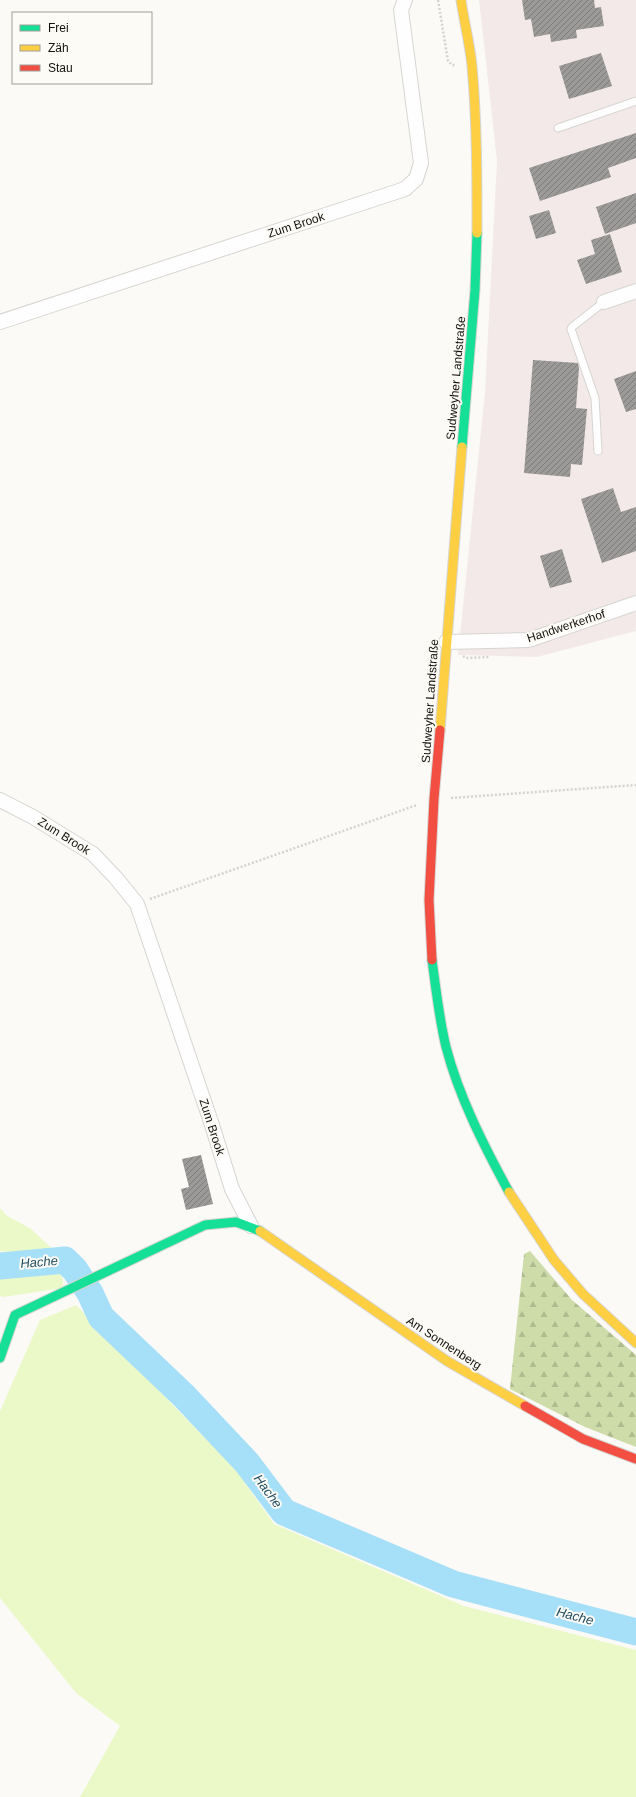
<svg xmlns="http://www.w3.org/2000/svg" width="636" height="1797" viewBox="0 0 636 1797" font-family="Helvetica,sans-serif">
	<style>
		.commercial { fill: #f3e9e9 }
		.green { fill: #ebf9c9 }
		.forest { fill: url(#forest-firs) }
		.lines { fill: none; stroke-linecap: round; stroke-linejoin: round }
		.river { stroke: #a6dff8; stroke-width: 27 }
		.building { fill: url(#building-hatch) }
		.lane-casing { stroke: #d6d5d2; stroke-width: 9 }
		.street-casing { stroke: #d6d5d2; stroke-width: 16 }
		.fast-casing { stroke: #d6d5d2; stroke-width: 11 }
		.slow-casing { stroke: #d6d5d2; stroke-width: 11 }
		.jam-casing { stroke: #d6d5d2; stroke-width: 11 }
		.path { stroke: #d3d3d2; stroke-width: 2.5; stroke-dasharray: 2 2; stroke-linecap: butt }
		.lane { stroke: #fefefe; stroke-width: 7 }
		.street { stroke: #fefefe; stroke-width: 14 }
		.fast { stroke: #16e098; stroke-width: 9 }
		.slow { stroke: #ffcf43; stroke-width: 9 }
		.jam { stroke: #f24e42; stroke-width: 9 }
		.labels { text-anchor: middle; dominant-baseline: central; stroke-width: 4; stroke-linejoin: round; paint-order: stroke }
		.street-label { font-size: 12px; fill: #12110f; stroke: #fdfbf5 }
		.water-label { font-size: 13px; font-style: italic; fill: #204e62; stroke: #fdfbf5 }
	</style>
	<defs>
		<pattern id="forest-firs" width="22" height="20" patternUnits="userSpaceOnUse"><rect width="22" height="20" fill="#cddca9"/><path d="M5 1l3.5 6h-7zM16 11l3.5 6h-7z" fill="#afbc90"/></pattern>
		<pattern id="building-hatch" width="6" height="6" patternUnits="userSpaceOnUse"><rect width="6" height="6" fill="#9c9a99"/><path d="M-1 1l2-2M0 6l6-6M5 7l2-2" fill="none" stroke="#7e7c7b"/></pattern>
	</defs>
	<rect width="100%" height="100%" fill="#fbfaf7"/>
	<!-- commercial -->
	<path class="commercial" d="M 479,0 L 636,0 L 636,631 L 537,657 L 458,655 L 485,392 L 497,161 Z"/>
	<!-- green -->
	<g class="green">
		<path d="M 0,1208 L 6,1215 L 31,1229 L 57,1253 L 57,1256 L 53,1258 L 0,1251 Z"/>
		<path d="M 46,1270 L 59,1272 L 63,1279 L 63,1288 L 4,1297 L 0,1296 L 0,1275 Z"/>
		<path d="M 76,1305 L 236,1470 L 274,1524 L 464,1606 L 636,1650 L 636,1797 L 80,1797 L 120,1726 L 76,1693 L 0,1598 L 0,1411 L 40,1320 Z"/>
	</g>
	<!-- forest -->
	<path class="forest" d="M 530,1251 L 572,1300 L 636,1355 L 636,1447 L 585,1427 L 510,1389 L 524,1254 Z"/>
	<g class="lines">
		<!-- river -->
		<path class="river" d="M 0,1266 L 65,1260 L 75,1270 L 90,1293 L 101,1317 L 184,1396 L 247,1463 L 284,1512 L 453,1584 L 636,1632"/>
	</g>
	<!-- building -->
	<g class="building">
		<path d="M 522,0 L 594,0 L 595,8 L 601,7 L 604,26 L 576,30 L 577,38 L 551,42 L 550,34 L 534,37 L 531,19 L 525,20 Z"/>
		<path d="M 601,53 L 612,86 L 569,99 L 559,66 Z"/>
		<path d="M 636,133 L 636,158 L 608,168 L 611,177 L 540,201 L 529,168 Z"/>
		<path d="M 636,193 L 636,223 L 605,234 L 596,207 Z"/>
		<path d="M 549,210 L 556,233 L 536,239 L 529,216 Z"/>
		<path d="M 610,234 L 622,272 L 586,284 L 577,260 L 595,254 L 591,240 Z"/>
		<path d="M 533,360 L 578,363 L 579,368 L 576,408 L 587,409 L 582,465 L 571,464 L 570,477 L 524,473 Z"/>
		<path d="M 636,371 L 636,409 L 626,412 L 614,379 Z"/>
		<path d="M 613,488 L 621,512 L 636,507 L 636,551 L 602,563 L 581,499 Z"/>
		<path d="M 562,549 L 572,582 L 550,588 L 540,556 Z"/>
		<path d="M 201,1155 L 213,1204 L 186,1210 L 181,1189 L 189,1187 L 182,1159 Z"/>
	</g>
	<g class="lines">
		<!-- lane casing -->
		<g class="lane-casing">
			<g id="lane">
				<path d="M 558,128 L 636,101"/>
				<path d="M 598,451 L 595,398 L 571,329 L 572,327 L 604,302"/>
			</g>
		</g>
		<!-- street casing -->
		<g class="street-casing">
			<g id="street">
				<path d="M 604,302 L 636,291"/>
				<path d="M 0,322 L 405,189 L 416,179 L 421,163 L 401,10 L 405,0"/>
				<path d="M 446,642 L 529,640 L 636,603"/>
				<path d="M 0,800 L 33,817 L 93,854 L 116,878 L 137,904 L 211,1122 L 232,1189 L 251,1226"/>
			</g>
		</g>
		<!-- fast casing -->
		<g class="fast-casing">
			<g id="fast">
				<path d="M 462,447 L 475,290 L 477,233"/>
				<path d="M 432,960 C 436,989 439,1018 446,1047 C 459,1097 484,1146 509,1192"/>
				<path d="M 0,1358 L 15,1315 L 205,1225 L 236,1222 L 260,1231"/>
			</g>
		</g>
		<!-- slow casing -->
		<g class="slow-casing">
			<g id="slow">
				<path d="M 461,0 C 464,22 470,44 472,66 C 477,122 477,178 477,233"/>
				<path d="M 440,730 L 462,447"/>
				<path d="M 509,1192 L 554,1260 L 583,1294 L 636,1343"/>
				<path d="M 260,1231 L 447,1361 L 525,1406"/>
			</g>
		</g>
		<!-- jam casing -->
		<g class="jam-casing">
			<g id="jam">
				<path d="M 432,960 L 429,900 L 434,799 L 440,730"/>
				<path d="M 525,1406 L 583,1439 L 636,1459"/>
			</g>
		</g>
		<!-- path -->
		<g class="path">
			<path d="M 438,0 L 448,61 L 452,65 L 455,65"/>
			<path d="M 463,656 L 466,658 L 489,657"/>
			<path d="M 451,798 L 636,785"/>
			<path d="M 150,899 L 417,805"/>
		</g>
		<!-- lane -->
		<use href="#lane" class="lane"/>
		<!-- street -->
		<use href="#street" class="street"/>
		<!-- fast -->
		<use href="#fast" class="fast"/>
		<!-- slow -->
		<use href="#slow" class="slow"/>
		<!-- jam -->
		<use href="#jam" class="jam"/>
	</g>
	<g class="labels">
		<!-- street labels -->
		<g class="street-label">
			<text transform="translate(296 225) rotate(-18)">Zum Brook</text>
			<text transform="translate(456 378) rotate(-85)">Sudweyher Landstraße</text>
			<text transform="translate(566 626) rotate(-18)">Handwerkerhof</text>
			<text transform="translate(430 701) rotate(-86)">Sudweyher Landstraße</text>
			<text transform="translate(64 836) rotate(32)">Zum Brook</text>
			<text transform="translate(212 1127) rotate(72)">Zum Brook</text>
			<text transform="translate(444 1343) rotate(33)">Am Sonnenberg</text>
		</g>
		<!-- water labels -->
		<g class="water-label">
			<text transform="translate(39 1262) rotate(-5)">Hache</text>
			<text transform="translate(268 1491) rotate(54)">Hache</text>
			<text transform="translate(575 1616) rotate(14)">Hache</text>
		</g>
	</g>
	<!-- legend -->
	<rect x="12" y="12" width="140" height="72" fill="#fdfbf5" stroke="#9f9d99"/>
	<rect x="20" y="25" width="20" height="6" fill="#16e098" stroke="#9f9d99"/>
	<text x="48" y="32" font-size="12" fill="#12110f">Frei</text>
	<rect x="20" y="45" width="20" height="6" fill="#ffcf43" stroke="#9f9d99"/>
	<text x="48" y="52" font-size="12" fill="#12110f">Zäh</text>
	<rect x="20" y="65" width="20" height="6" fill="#f24e42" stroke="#9f9d99"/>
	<text x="48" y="72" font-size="12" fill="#12110f">Stau</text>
</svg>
